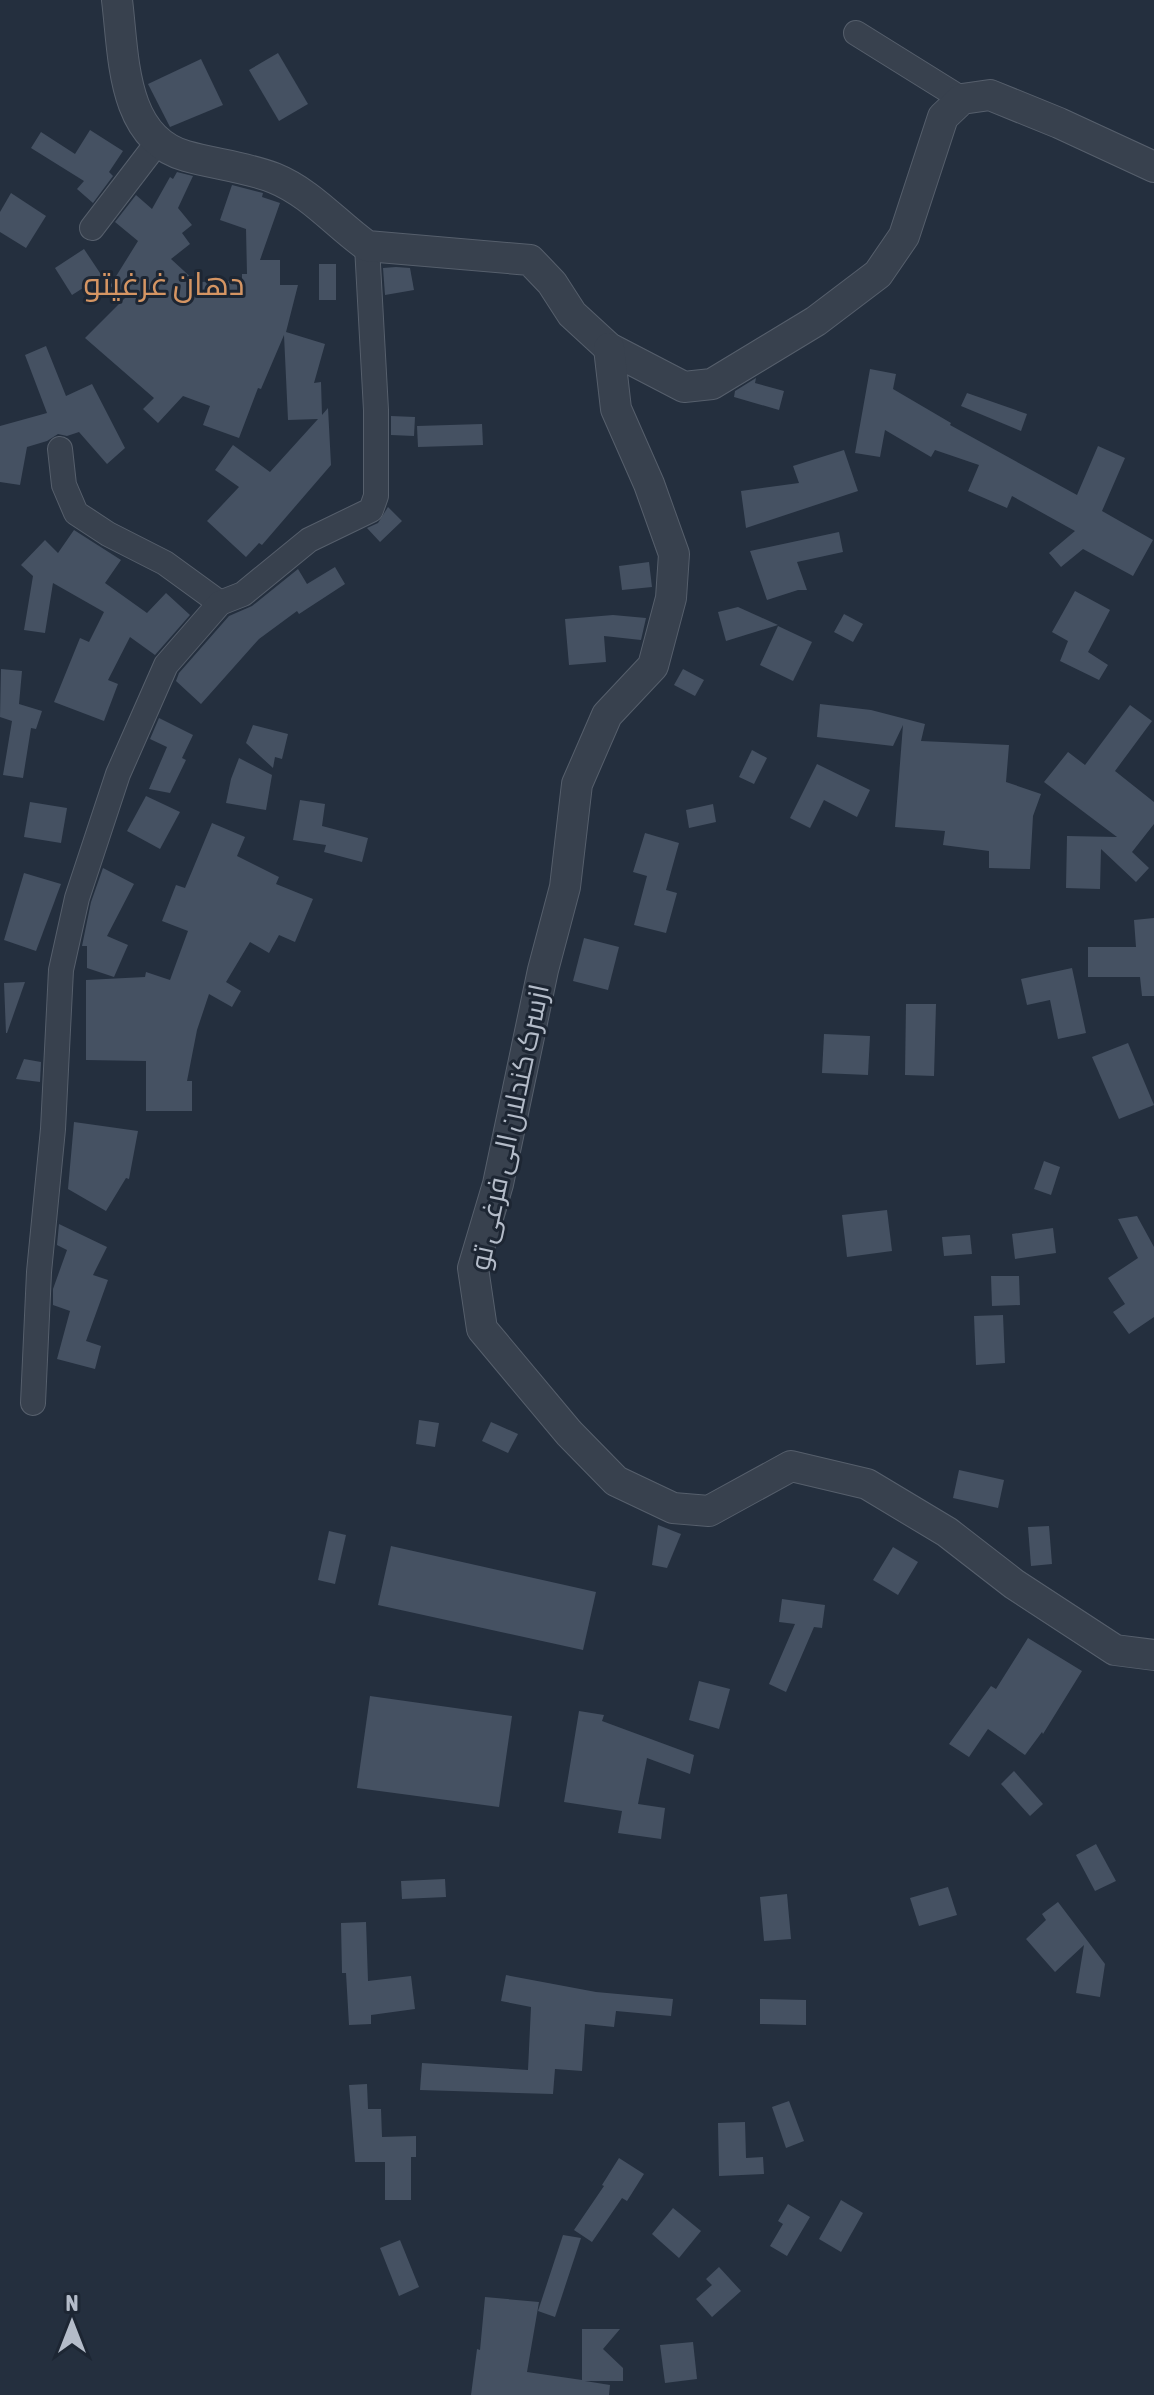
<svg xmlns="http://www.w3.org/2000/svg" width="1154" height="2395" viewBox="0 0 1154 2395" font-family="'Asap Condensed',Cairo,sans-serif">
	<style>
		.building { fill: #455162 }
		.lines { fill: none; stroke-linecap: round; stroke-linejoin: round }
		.minor-casing { stroke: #565f6c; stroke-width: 26 }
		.tertiary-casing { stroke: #565f6c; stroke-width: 32 }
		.minor { stroke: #38414e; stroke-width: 24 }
		.tertiary { stroke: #38414e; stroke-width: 30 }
		.labels { text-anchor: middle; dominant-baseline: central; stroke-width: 6; stroke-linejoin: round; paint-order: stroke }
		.street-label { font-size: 28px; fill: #b4bcc9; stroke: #1d2633 }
		.quarter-label { font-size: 32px; fill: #d59563; stroke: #1d2633 }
	</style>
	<rect width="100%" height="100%" fill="#242f3e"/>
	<!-- building -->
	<g class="building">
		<path d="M 278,53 L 308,104 L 279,121 L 249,70 Z"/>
		<path d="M 201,59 L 223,105 L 170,127 L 148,84 Z"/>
		<path d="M 90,130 L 123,151 L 109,172 L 113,176 L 93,203 L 77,189 L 84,181 L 31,148 L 41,132 L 75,154 Z"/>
		<path d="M 177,172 L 193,176 L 178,208 L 192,225 L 182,233 L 190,244 L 171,259 L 196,282 L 242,281 L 242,274 L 247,274 L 246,229 L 220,220 L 232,185 L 263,193 L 262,197 L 280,203 L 260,260 L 280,260 L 280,285 L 298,285 L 286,332 L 325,344 L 314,383 L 321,382 L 322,415 L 328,408 L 331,465 L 262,545 L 259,543 L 246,557 L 207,521 L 239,487 L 215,470 L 233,445 L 270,472 L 318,419 L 288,420 L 284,335 L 261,389 L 258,388 L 239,438 L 203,425 L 210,406 L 183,396 L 158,423 L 143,409 L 154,398 L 85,338 L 127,296 L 110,286 L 138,241 L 115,222 L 136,195 L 152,209 L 170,177 L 173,179 Z"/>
		<path d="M 11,193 L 46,216 L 26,248 L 0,232 L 0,212 Z"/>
		<path d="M 84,249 L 102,276 L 72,295 L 55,268 Z"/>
		<rect x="319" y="264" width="17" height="36"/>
		<path d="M 396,267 L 410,268 L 414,290 L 385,295 L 383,268 Z"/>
		<path d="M 46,346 L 66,396 L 92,384 L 125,448 L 107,464 L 79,432 L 67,436 L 58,434 L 47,441 L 27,447 L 20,485 L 0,482 L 0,426 L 47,413 L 25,355 Z"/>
		<path d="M 870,369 L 896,374 L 893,389 L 951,423 L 950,425 L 1077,495 L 1098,446 L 1125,458 L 1102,511 L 1153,540 L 1133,576 L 1083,549 L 1061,567 L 1049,553 L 1075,531 L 1012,496 L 1007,508 L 968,491 L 979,465 L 935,450 L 931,457 L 885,430 L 880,457 L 855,453 Z"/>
		<path d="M 756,378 L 755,383 L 784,391 L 779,410 L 734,397 L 735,391 Z"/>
		<path d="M 967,393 L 1027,414 L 1021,431 L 961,406 Z"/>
		<path d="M 391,416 L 415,417 L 414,436 L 391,435 Z"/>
		<path d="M 482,424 L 483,445 L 418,447 L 417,426 Z"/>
		<path d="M 844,450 L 858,491 L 746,528 L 741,491 L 799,483 L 793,466 Z"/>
		<path d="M 388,507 L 402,521 L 380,542 L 367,528 L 378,523 Z"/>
		<path d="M 74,530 L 121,560 L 105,583 L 147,613 L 166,593 L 190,615 L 155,655 L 130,637 L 108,680 L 118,684 L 104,721 L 54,702 L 80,638 L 89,642 L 104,612 L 53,583 L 45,633 L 24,630 L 33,576 L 21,565 L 45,540 L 58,553 Z"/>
		<path d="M 839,532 L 843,552 L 797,562 L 807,590 L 798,590 L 767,600 L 750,551 Z"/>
		<path d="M 649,562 L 652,587 L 622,590 L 619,566 Z"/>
		<path d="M 335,567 L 345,584 L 299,614 L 297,611 L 259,639 L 201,704 L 176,681 L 179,673 L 229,616 L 252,606 L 298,569 L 307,584 Z"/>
		<path d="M 1075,591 L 1110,610 L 1088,652 L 1108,665 L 1099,680 L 1060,661 L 1068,641 L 1052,632 Z"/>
		<path d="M 738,607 L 778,625 L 726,641 L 718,612 Z"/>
		<path d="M 844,614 L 863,624 L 853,642 L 834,632 Z"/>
		<path d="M 613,615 L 646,618 L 641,640 L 604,636 L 606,662 L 569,665 L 565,619 Z"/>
		<path d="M 778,626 L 812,642 L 793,681 L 760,665 Z"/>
		<path d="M 1,669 L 22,671 L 19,704 L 42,711 L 36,729 L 31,728 L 23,778 L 3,775 L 12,721 L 0,717 Z"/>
		<path d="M 683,669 L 704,680 L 695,696 L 674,685 Z"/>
		<path d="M 820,704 L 871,710 L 925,724 L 921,741 L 1009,745 L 1006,782 L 1041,794 L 1033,816 L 1030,869 L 989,868 L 989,851 L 943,845 L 945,831 L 895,827 L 903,725 L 893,746 L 817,737 Z"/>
		<path d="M 1130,705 L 1152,721 L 1115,771 L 1154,802 L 1154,824 L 1132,852 L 1149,868 L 1136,882 L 1101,849 L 1100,889 L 1066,888 L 1067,836 L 1117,837 L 1044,782 L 1068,752 L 1085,765 Z"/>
		<path d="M 159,718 L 193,735 L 182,758 L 186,760 L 170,793 L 149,789 L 167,747 L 150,739 Z"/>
		<path d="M 253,725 L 288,734 L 282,759 L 275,757 L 273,768 L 246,743 Z"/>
		<path d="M 752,750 L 767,758 L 754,784 L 739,777 Z"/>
		<path d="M 239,758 L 272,775 L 266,810 L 226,803 L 231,779 Z"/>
		<path d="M 817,764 L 870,790 L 857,817 L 824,800 L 810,828 L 790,818 Z"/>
		<path d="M 146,796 L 180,812 L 160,849 L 127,831 Z"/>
		<path d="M 300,800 L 325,804 L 322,826 L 368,838 L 362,862 L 324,852 L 326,845 L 293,840 Z"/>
		<path d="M 30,802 L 67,808 L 61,843 L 24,837 Z"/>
		<path d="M 713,804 L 716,822 L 689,828 L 686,810 Z"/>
		<path d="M 212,823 L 245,837 L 237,856 L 279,877 L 276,884 L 313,899 L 295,942 L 279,935 L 269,953 L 250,942 L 226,982 L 241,991 L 232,1007 L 209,994 L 197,1030 L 187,1081 L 192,1081 L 192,1111 L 146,1111 L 146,1061 L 86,1060 L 86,980 L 145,977 L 146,972 L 170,980 L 188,931 L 162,921 L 176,885 L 185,888 Z"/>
		<path d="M 645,833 L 679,843 L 666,890 L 677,893 L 666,933 L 634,925 L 647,876 L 633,872 Z"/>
		<path d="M 103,868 L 134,884 L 107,936 L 128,945 L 114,977 L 87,968 L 87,946 L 82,946 L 91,902 Z"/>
		<path d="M 24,873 L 61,884 L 36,951 L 4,940 Z"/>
		<path d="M 1154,918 L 1154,996 L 1142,996 L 1140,977 L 1088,977 L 1088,947 L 1136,947 L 1134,920 Z"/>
		<path d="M 584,938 L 619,947 L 608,990 L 573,981 Z"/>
		<path d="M 1072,968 L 1086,1033 L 1058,1039 L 1050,1000 L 1027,1005 L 1021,979 Z"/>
		<path d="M 25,982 L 7,1033 L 6,1033 L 4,983 Z"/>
		<path d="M 906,1004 L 936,1004 L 934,1076 L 905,1075 Z"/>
		<path d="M 824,1034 L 870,1036 L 868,1075 L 822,1073 Z"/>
		<path d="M 1128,1043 L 1154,1105 L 1119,1119 L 1092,1057 Z"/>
		<path d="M 24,1059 L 41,1062 L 40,1082 L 16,1079 Z"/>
		<path d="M 74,1122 L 138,1131 L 129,1179 L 126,1178 L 106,1211 L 68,1189 Z"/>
		<path d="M 1044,1161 L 1060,1167 L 1051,1195 L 1034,1189 Z"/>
		<path d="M 887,1210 L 892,1251 L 847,1257 L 842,1215 Z"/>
		<path d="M 1137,1216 L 1154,1247 L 1154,1317 L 1129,1334 L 1113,1312 L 1125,1304 L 1108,1278 L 1138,1258 L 1118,1219 Z"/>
		<path d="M 59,1224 L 107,1247 L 93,1275 L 108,1280 L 86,1341 L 101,1346 L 95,1369 L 57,1359 L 70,1311 L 53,1305 L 53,1289 L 67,1250 L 57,1245 Z"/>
		<path d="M 1053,1228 L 1056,1253 L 1015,1259 L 1012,1234 Z"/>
		<path d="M 970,1235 L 972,1254 L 944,1256 L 942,1237 Z"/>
		<path d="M 991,1276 L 1019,1276 L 1020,1305 L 992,1306 Z"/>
		<path d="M 1003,1315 L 1005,1363 L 976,1365 L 974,1316 Z"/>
		<path d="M 419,1420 L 439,1423 L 435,1447 L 416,1444 Z"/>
		<path d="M 491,1422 L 518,1434 L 508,1453 L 482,1441 Z"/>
		<path d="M 959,1470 L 1004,1480 L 998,1508 L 953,1498 Z"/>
		<path d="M 658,1525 L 681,1534 L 667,1568 L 652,1565 Z"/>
		<path d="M 1049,1526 L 1052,1564 L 1031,1566 L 1028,1527 Z"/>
		<path d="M 329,1531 L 346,1535 L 335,1584 L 318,1580 Z"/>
		<path d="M 391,1546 L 596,1592 L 583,1650 L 378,1605 Z"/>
		<path d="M 893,1547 L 918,1562 L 898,1595 L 873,1580 Z"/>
		<path d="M 782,1599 L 825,1605 L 822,1628 L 814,1627 L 786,1692 L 769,1684 L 795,1624 L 779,1622 Z"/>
		<path d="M 1028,1638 L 1082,1671 L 1043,1734 L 1042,1732 L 1025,1755 L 988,1729 L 969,1757 L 949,1744 L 991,1686 L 996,1689 Z"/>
		<path d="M 699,1681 L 730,1689 L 719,1729 L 689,1720 Z"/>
		<path d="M 370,1696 L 512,1716 L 499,1807 L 357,1788 Z"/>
		<path d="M 579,1711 L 604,1715 L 602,1721 L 694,1755 L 690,1774 L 647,1758 L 638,1804 L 665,1808 L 661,1839 L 618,1833 L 622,1811 L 564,1802 Z"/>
		<path d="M 1014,1771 L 1043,1804 L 1030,1816 L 1001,1784 Z"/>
		<path d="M 1096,1844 L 1116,1881 L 1095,1891 L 1076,1855 Z"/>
		<path d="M 445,1879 L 446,1897 L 402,1899 L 401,1881 Z"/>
		<path d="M 948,1887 L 957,1915 L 919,1926 L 910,1898 Z"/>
		<path d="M 787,1894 L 791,1939 L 764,1941 L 760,1897 Z"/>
		<path d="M 1058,1902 L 1105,1964 L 1100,1997 L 1076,1993 L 1084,1945 L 1055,1972 L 1026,1939 L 1046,1920 L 1042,1914 Z"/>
		<path d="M 366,1922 L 368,1981 L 411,1976 L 415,2009 L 371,2015 L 371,2024 L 349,2025 L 346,1973 L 342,1973 L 341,1923 Z"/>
		<path d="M 506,1975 L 596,1992 L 673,1999 L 671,2016 L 616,2011 L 614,2027 L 585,2024 L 582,2071 L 555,2069 L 553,2094 L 420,2090 L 422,2063 L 528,2070 L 531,2007 L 501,2001 Z"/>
		<path d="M 760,1999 L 806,2000 L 806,2025 L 760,2024 Z"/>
		<path d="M 367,2084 L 368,2109 L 381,2109 L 382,2137 L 416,2136 L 416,2157 L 411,2157 L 411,2200 L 385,2200 L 385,2162 L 355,2162 L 349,2085 Z"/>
		<path d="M 789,2101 L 804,2141 L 786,2148 L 772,2107 Z"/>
		<path d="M 745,2122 L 746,2158 L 763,2157 L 764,2174 L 719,2176 L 718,2123 Z"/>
		<path d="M 619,2158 L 644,2174 L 627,2201 L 622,2198 L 592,2242 L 574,2230 L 604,2186 L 602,2185 Z"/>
		<path d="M 841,2200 L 863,2213 L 841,2252 L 819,2239 Z"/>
		<path d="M 788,2204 L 810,2217 L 787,2256 L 770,2246 L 783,2224 L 778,2221 Z"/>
		<path d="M 673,2208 L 701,2231 L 679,2258 L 652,2234 Z"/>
		<path d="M 563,2235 L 581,2238 L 555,2317 L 538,2311 Z"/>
		<path d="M 400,2240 L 419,2287 L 399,2296 L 380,2248 Z"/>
		<path d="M 719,2267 L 741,2291 L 712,2317 L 696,2299 L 712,2285 L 706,2279 Z"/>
		<path d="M 485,2297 L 539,2302 L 527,2372 L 582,2380 L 582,2329 L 620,2329 L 603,2349 L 623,2368 L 623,2381 L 585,2381 L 610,2385 L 609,2395 L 471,2395 L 477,2349 L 480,2350 Z"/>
		<path d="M 693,2342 L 697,2379 L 665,2383 L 660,2345 Z"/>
	</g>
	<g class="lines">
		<!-- minor casing -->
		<g class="minor-casing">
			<g id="minor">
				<path d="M 856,33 L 962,99"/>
				<path d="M 92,228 L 157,143"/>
				<path d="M 60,449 L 64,485 L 76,513 L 108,534 L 165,563 L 220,603"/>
				<path d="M 33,1403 L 39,1272 L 53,1129 L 61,970 L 77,898 L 118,774 L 166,665 L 220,603 L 243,594 L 309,540 L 371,510 L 376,496 L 376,410 L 367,246"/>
			</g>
		</g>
		<!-- tertiary casing -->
		<g class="tertiary-casing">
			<g id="tertiary">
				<path d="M 117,0 C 124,55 121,138 186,156 C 214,164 246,167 274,178 C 311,193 336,224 367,246 L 530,260 L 552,283 L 572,314 L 609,348 L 684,387 L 712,384 L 816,321 L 878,274 L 904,236 L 943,117 L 962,99 L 990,95 L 1059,123 L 1154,167"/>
				<path d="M 609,348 L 616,409 L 649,484 L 674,554 L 671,598 L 653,666 L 607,715 L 577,784 L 565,887 L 543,970 L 498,1184 L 473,1268 L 482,1329 L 569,1433 L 616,1481 L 673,1508 L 709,1511 L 791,1466 L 867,1484 L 947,1532 L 1014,1584 L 1115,1650 L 1154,1655"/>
			</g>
		</g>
		<!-- minor -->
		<use href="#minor" class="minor"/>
		<!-- tertiary -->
		<use href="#tertiary" class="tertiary"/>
	</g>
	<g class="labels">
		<!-- street labels -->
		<g class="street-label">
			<text transform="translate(509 1127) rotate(-78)">ازسرک کندلان الی فرغی تو</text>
		</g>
		<!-- quarter labels -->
		<g class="quarter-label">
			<text x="164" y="283">دهان غرغیتو</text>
		</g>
	</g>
	<!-- north arrow -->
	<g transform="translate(72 2323)" stroke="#1d2633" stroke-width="6" paint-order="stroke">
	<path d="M0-6L14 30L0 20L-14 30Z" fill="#b4bcc9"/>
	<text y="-12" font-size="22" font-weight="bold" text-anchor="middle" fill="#b4bcc9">N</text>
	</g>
</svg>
